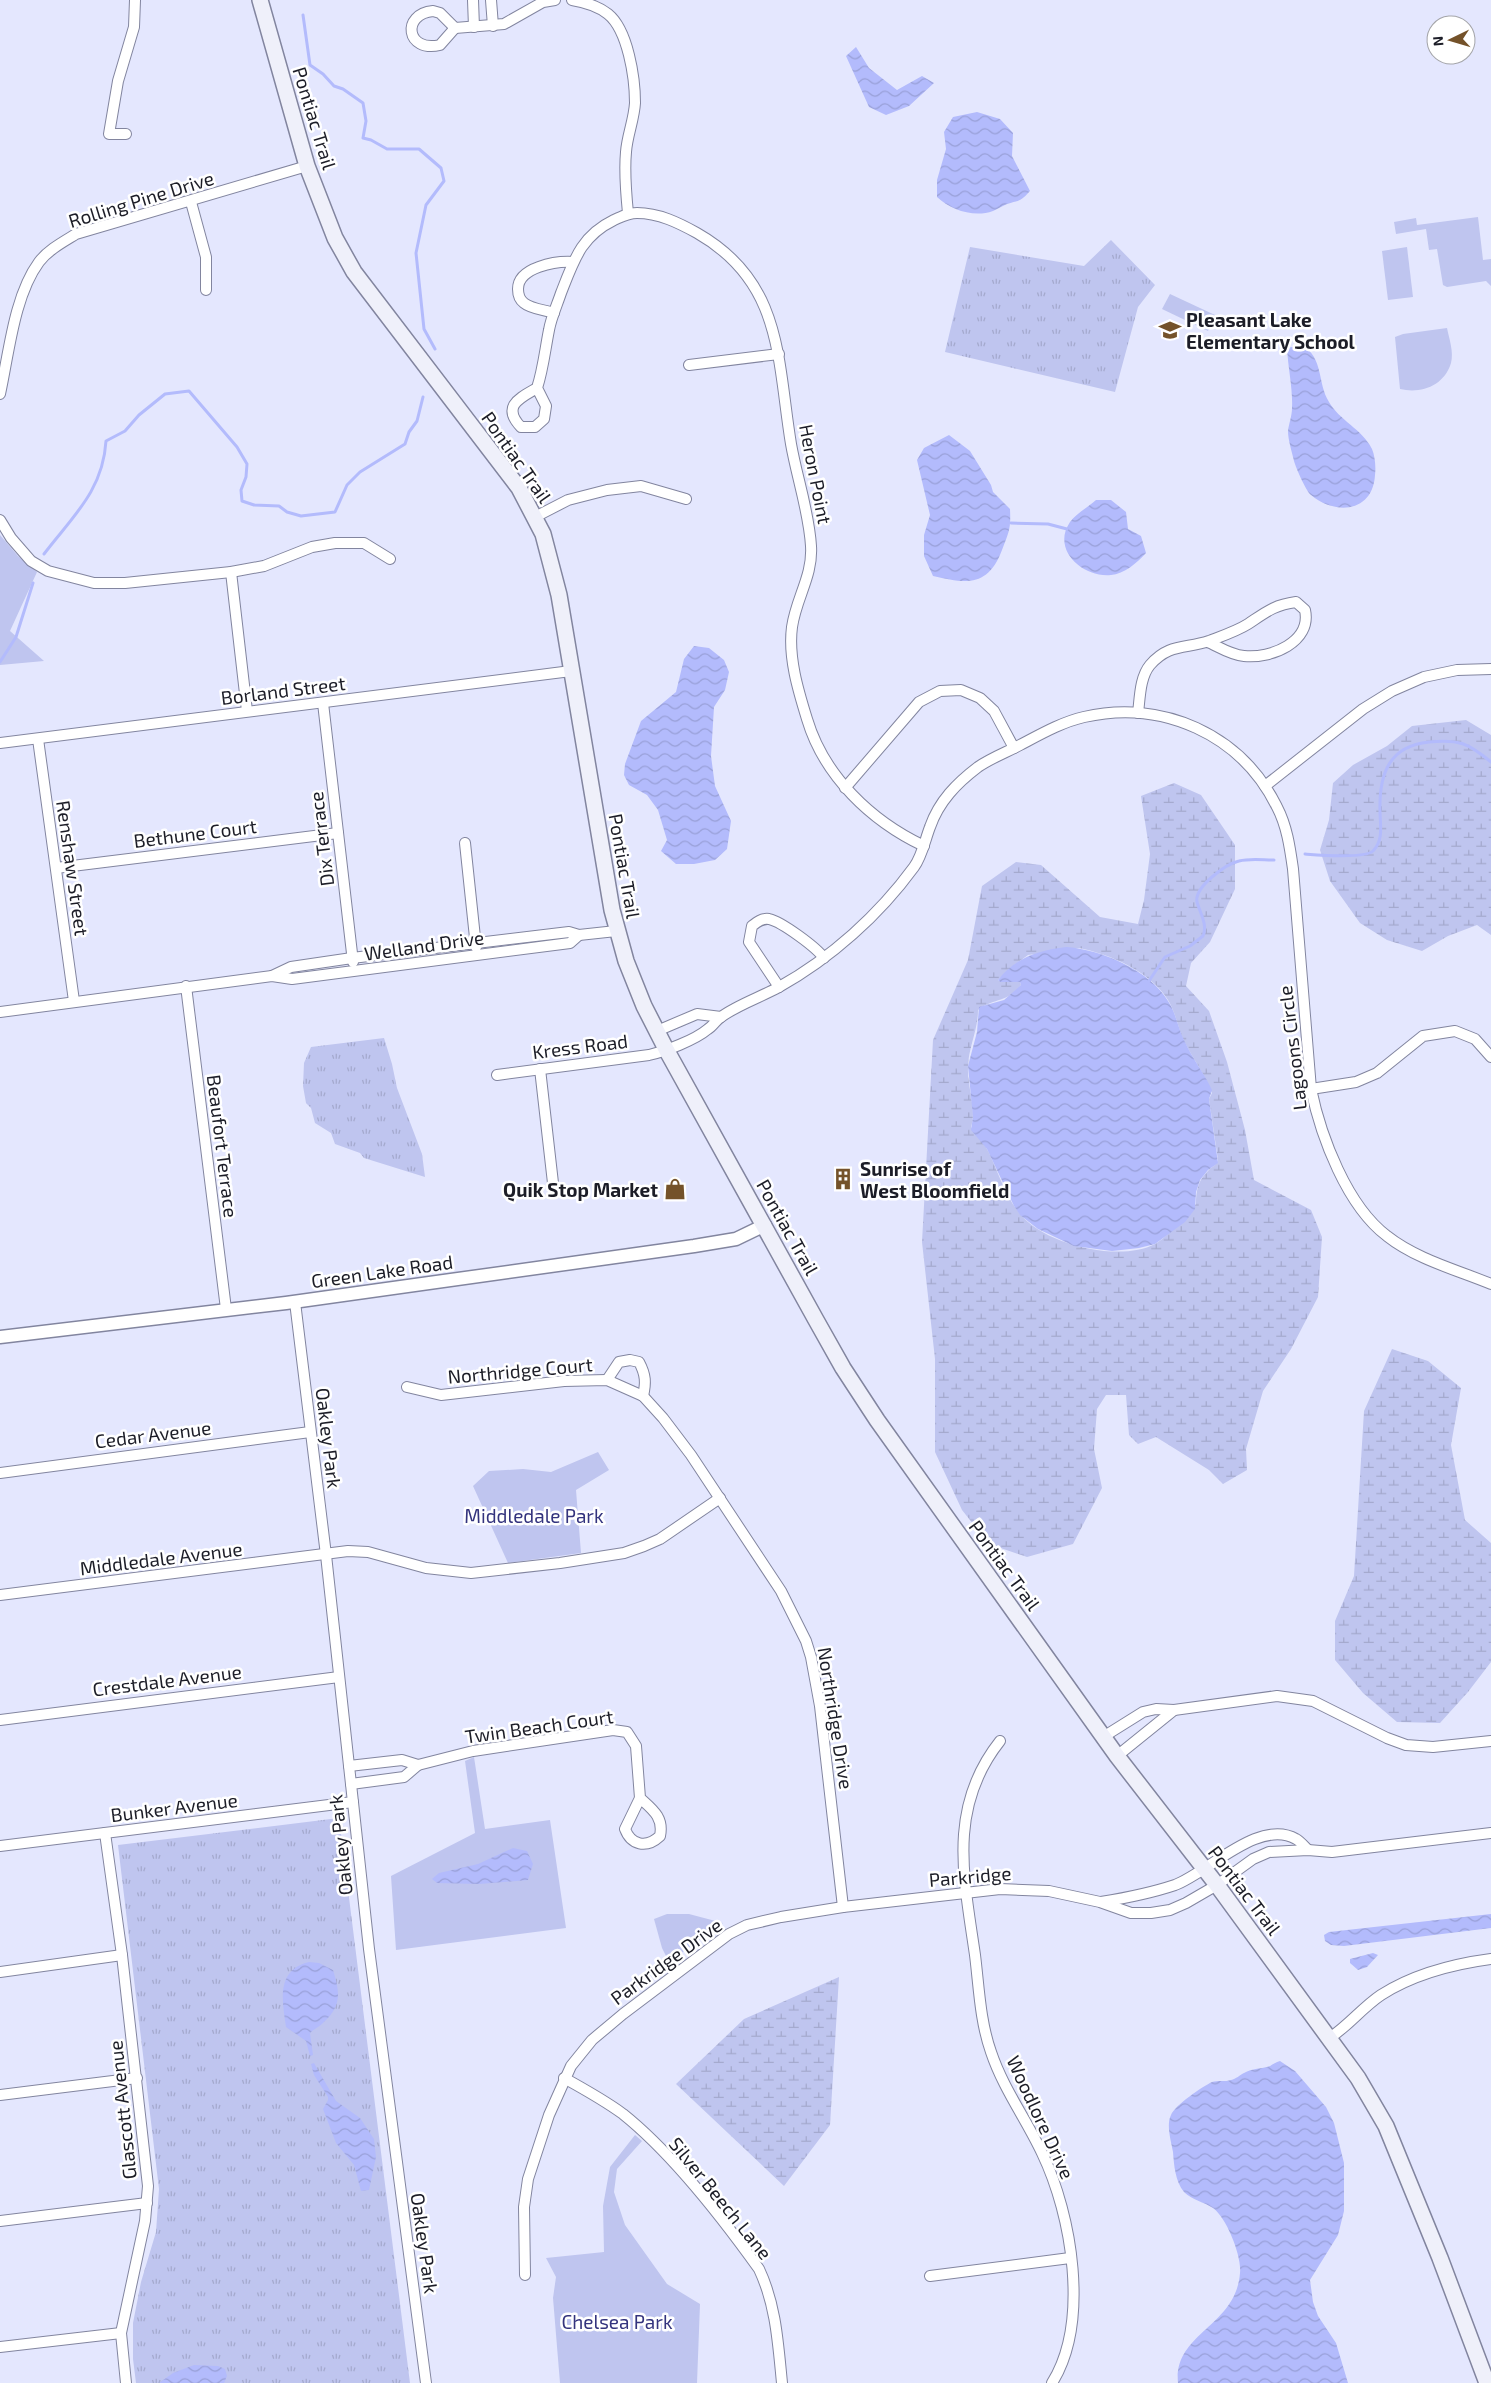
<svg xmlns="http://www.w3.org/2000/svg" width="1491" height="2383" viewBox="0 0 1491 2383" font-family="'Exo 2',sans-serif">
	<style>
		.grass { fill: url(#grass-tufts) }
		.wetland { fill: url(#wetland-marsh); fill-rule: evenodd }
		.park { fill: #bfc5ef }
		.water { fill: url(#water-waves) }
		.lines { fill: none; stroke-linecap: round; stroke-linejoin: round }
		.stream { stroke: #b3bbfc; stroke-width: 3 }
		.minor-casing { stroke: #82859f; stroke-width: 12 }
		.tertiary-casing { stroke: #82859f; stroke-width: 15 }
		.secondary-casing { stroke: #82859f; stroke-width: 18 }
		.minor { stroke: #fff; stroke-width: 10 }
		.tertiary { stroke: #fff; stroke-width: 12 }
		.secondary { stroke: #eff0fa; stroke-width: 15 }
		.labels { text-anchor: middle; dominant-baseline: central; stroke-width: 5; stroke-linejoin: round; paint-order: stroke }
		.street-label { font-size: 19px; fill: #1c1d27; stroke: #fff }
		.poi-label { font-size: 19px; font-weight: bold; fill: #1c1d27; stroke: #fff; text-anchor: start }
		.park-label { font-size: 19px; fill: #34347e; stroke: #fff }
	</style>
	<defs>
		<pattern id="grass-tufts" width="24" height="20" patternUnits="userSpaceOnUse" patternTransform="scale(1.25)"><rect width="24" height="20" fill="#bfc5ef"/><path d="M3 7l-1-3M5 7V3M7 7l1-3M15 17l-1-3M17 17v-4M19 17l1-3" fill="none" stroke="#a4a9cd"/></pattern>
		<pattern id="wetland-marsh" width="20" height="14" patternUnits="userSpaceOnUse" patternTransform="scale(1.25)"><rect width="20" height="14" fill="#bfc5ef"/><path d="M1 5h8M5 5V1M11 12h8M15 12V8" fill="none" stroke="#a4a9cd"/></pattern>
		<pattern id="water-waves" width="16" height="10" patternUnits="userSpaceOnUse" patternTransform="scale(1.25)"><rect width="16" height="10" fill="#b3bbfc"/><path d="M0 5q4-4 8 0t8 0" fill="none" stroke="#99a0d8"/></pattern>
	</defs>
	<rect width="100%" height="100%" fill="#e4e7fe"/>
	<!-- grass -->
	<g class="grass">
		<path d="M 1111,240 L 1155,285 L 1138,307 L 1115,392 L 945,352 L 970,247 L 1084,266 Z"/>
		<path d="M 384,1038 L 392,1064 L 397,1088 L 422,1154 L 425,1177 L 364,1158 L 360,1153 L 335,1144 L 331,1133 L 315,1123 L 311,1108 L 306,1103 L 303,1086 L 304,1063 L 311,1047 Z"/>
		<path d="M 339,1818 L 410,2383 L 136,2383 L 133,2359 L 133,2323 L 141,2282 L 156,2232 L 159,2189 L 118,1845 Z"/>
	</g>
	<!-- wetland -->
	<g class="wetland">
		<path d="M 1466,720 L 1491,735 L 1491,935 L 1477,925 L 1448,936 L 1422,951 L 1387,940 L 1360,923 L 1330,881 L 1320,850 L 1329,820 L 1333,783 L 1353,765 L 1387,746 L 1412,726 Z"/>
		<path d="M 1174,783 L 1201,795 L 1235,845 L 1235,889 L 1210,942 L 1191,963 L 1186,986 L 1209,1011 L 1227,1062 L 1245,1130 L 1254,1180 L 1311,1210 L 1322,1237 L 1318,1297 L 1291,1349 L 1263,1391 L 1246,1449 L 1247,1470 L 1223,1484 L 1209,1470 L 1156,1437 L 1138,1444 L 1129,1435 L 1126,1395 L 1106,1395 L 1097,1409 L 1094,1449 L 1102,1488 L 1073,1544 L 1027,1557 L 989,1544 L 962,1510 L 935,1452 L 935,1359 L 922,1242 L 933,1040 L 968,960 L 982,886 L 1016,862 L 1041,865 L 1100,917 L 1138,924 L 1144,900 L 1150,854 L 1141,796 ZM 1079,948 C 1110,954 1151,972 1168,1000 C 1176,1013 1178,1029 1185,1043 C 1194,1060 1205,1075 1212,1093 L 1209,1099 L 1218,1160 C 1216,1166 1212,1166 1208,1171 C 1198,1180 1196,1191 1196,1204 C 1185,1215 1168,1237 1155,1244 C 1119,1263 1044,1244 1020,1214 C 1004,1195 998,1170 987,1149 C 983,1141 976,1134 971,1127 C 977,1110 967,1086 968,1068 C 968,1048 978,1031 978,1010 C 992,998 1008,1003 1021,985 L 1020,982 L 1000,982 L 998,980 L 1010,968 L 1028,955 Z"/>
		<path d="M 1392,1349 L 1428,1361 L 1461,1388 L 1451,1445 L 1465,1520 L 1491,1543 L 1491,1662 L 1468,1692 L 1440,1723 L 1397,1722 L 1363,1693 L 1335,1660 L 1335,1621 L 1354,1576 L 1364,1411 Z"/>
		<path d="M 839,1977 L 830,2125 L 784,2186 L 676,2084 L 744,2019 Z"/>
	</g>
	<!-- park -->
	<g class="park">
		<path d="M 1478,217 L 1483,260 L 1491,259 L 1491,286 L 1486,281 L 1447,287 L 1443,285 L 1437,249 L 1429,250 L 1426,229 L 1396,234 L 1394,222 L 1416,218 L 1417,225 Z"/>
		<path d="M 1407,247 L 1413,297 L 1388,300 L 1382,251 Z"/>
		<path d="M 1170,294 L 1215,315 L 1208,331 L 1162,309 Z"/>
		<path d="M 1447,328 C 1449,338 1454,352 1451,363 C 1444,386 1421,394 1400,389 L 1395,337 L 1403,334 Z"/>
		<path d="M 0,535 L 18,556 L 37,572 L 10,631 L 44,661 L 0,665 Z"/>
		<path d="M 598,1452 L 609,1470 L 576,1490 L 581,1553 L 508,1563 L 473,1486 L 489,1471 L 523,1469 L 551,1472 Z"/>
		<path d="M 474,1757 L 485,1829 L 550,1820 L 566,1928 L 396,1950 L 391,1876 L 475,1833 L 465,1761 Z"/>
		<path d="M 667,1914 L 689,1914 L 723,1923 L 669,1962 L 662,1948 L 654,1919 Z"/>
		<path d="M 635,2135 L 642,2141 L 617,2169 L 614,2192 L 625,2225 L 667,2284 L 700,2304 L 697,2383 L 560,2383 L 553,2298 L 556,2277 L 546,2258 L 604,2252 L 603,2206 L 610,2167 Z"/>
	</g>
	<!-- water -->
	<g class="water">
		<path d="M 856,47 L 869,68 L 897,90 L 922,76 L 934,83 L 909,106 L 886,115 L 869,107 L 846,56 Z"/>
		<path d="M 977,112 L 1000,119 L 1013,133 L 1012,156 L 1030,191 C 1020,202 1020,200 1007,204 C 1002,206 998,209 993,211 C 974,218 951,210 937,197 L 937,180 L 946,149 L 944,132 L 953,117 Z"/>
		<path d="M 1302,345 C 1324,358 1317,383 1329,402 C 1339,420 1362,429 1372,449 C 1375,456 1376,467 1375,475 C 1373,512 1336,516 1311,495 C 1306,491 1296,468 1294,461 C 1292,452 1288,440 1288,431 C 1289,423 1292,416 1292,408 C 1293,389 1288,368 1287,348 Z"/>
		<path d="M 949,435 L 970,451 L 991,485 L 993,492 L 1010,509 C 1011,529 1009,532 1002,550 C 988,587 967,584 933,576 L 924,556 L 924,535 L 930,515 L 917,460 L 924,448 Z"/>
		<path d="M 1096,500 L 1111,500 L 1126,512 L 1128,529 L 1141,536 L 1146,553 C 1137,563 1124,574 1111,575 C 1083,578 1051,550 1070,522 C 1076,514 1088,507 1096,500 Z"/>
		<path d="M 694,646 L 709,648 L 724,660 L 729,672 L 725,690 L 714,707 L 711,756 L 715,786 L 731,821 L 727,849 L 715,860 L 694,864 L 676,864 L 661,851 L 667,840 L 658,810 L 647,795 L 629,785 L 624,775 L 625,764 L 641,721 L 676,692 L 684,659 Z"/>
		<path d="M 1066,947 C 1100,949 1151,971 1168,1001 C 1176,1013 1178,1028 1184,1040 C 1192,1058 1204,1073 1212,1090 L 1209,1099 L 1218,1163 L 1208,1170 L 1200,1180 L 1196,1192 L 1195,1209 L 1185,1222 L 1155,1244 L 1139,1248 L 1112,1251 L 1074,1246 L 1038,1229 L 1020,1215 L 1014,1206 L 987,1149 L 971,1130 L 973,1117 L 968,1066 L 977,1032 L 979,1007 L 1004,1000 L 1021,985 L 1020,982 L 1000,982 L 998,980 C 1015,958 1039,950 1066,947 Z"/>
		<path d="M 513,1848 L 527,1851 L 533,1864 L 528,1880 L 479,1884 L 437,1883 L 432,1879 L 439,1873 L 478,1864 Z"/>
		<path d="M 1491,1914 L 1491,1928 L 1344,1946 L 1331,1945 L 1325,1941 L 1324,1935 L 1329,1932 Z"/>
		<path d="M 1373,1953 L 1378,1955 L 1367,1967 L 1358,1970 L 1350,1963 L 1350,1959 Z"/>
		<path d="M 309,1962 L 319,1963 L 333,1970 C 340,1992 342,2006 323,2023 C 319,2027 314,2029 310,2033 L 313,2055 L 310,2056 L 306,2041 L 286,2027 C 282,2000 276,1970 309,1962 Z"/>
		<path d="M 1280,2061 L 1295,2071 L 1326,2107 L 1334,2123 L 1344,2163 L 1344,2211 L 1338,2235 L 1310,2280 L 1313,2302 L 1318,2316 L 1336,2343 L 1348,2383 L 1178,2383 C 1173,2333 1236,2327 1240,2273 C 1242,2257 1227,2218 1213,2208 C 1204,2202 1192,2200 1184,2192 C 1175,2181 1174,2165 1173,2152 C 1171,2141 1166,2125 1171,2115 C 1175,2105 1202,2087 1212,2082 C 1218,2080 1225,2082 1231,2080 C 1236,2079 1240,2075 1244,2073 C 1252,2068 1262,2069 1270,2066 C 1273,2064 1276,2062 1280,2061 Z"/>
		<path d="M 314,2063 L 336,2101 L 360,2118 L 374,2139 L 376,2157 L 369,2190 L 361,2191 L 354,2165 L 336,2143 L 323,2109 L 328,2100 L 328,2097 L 314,2075 L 311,2064 Z"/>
		<path d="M 194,2365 L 218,2366 L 225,2369 L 227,2376 L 224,2383 L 159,2383 L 173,2373 Z"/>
	</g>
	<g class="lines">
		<!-- stream -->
		<g class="stream">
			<path d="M 303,15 L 310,65 L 323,74 L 334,86 L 343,89 L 363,103 L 366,121 L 363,138 L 371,140 L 387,149 L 419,149 L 441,168 L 444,181 L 426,205 L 416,253 L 424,329 L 435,349"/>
			<path d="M 1011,523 L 1048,524 L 1067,529"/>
			<path d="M 44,554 C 72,517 103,491 106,441 L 125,431 L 139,415 L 165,394 L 189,391 L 237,447 L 247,464 L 246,477 L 241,490 L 242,501 L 254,505 L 279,506 L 287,512 L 301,516 L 335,512 L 347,485 L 360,472 L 405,444 L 409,432 L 417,421 L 423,397"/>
			<path d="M 0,662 L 16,637 L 33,583"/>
			<path d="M 1305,854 C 1318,855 1364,859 1373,851 C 1384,840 1380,824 1380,811 C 1379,774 1389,746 1429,742 C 1459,739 1468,743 1491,762"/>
			<path d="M 1149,981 L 1165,957 L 1190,946 L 1203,936 C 1208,925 1200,913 1197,902 C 1194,887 1226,864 1239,861 C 1250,858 1263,860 1274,860"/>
		</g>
		<!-- minor casing -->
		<g class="minor-casing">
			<g id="minor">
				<path d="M 473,0 L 474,27"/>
				<path d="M 491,0 L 493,26"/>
				<path d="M 572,0 C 584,2 598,6 608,14 C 628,30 635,78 635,103 C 634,120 627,136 626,152 C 624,173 626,193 628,213"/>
				<path d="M 433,11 L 440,13 L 455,28 L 440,45 C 406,53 401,14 433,11 Z"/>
				<path d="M 455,28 L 504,24 L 543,2 L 555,0"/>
				<path d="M 126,134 L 109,134 L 118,81 L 134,27 L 135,0"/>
				<path d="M 191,202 L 206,257 L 206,290"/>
				<path d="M 554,313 C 545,310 531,309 524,303 C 520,300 518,294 518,289 C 518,267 556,261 573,262"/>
				<path d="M 689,365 L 779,354"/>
				<path d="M 537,388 L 546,406 L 544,419 L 535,427 L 521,427 C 501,406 520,398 537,388 C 543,370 545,350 549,330 C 551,318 557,305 561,293 C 574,260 581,236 614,220 C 623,216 628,213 637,213 C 659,213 679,223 697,233 C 783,282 777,359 791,444 C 797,478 809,512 811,546 C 813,576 796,598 792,627 C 788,657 798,690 807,719 C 824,776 871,821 924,846"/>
				<path d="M 0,394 C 9,353 14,296 39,262 C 48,250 63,242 76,234 L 307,166"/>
				<path d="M 535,517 L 568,500 L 607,490 L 641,486 L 686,499"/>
				<path d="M 0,520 L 11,538 L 31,561 L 48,571 L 94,583 L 125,583 L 231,572 L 264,566 L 312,547 L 335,543 L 364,543 L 390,559"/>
				<path d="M 231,572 L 247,711"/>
				<path d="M 323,703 L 353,962"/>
				<path d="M 1138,713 C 1140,697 1140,677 1150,665 C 1169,643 1186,649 1209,641 C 1222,636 1237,631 1248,624 C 1266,612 1274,605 1296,602 L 1305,610 C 1312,642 1271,659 1244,656 C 1231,655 1219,647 1208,642"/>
				<path d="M 38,739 L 74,1001"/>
				<path d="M 0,743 L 571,671"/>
				<path d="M 1265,786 L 1363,709 L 1392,691 L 1424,677 L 1457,670 L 1491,669"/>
				<path d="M 845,788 L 919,702 L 940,691 L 961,690 L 980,698 L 994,711 L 1014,748"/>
				<path d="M 465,843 L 476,947"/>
				<path d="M 56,868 L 338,833"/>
				<path d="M 272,976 L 291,967 L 352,958 L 569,932 L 579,935 L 616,931"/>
				<path d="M 186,986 L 226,1309"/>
				<path d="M 779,987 L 749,942 L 752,926 C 757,922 762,918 769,919 C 782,922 816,947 824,958"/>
				<path d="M 0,1012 L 272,976 L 292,979 L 570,943 L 579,935"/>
				<path d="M 657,1031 L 697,1014 L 721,1017"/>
				<path d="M 540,1069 L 553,1183"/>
				<path d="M 497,1075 L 649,1055 C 666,1051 695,1040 708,1029 C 713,1026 716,1020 721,1017 C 737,1005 761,997 779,987 C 831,958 879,915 914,867 C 922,856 925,840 930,827 C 939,801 957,783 978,767 C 991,758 1007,752 1020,745 C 1041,734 1062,722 1084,717 C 1162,699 1241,734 1277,807 C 1287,826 1290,848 1293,869 L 1311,1089 C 1321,1137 1347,1206 1387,1236 C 1416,1259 1457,1270 1491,1284"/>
				<path d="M 1311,1089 L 1356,1082 L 1377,1073 L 1423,1036 L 1455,1031 L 1475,1039 L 1491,1057"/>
				<path d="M 295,1302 L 326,1555 L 369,1949 L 426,2383"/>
				<path d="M 607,1380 L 619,1362 L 630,1360 L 639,1362 C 646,1375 646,1383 643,1396"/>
				<path d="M 407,1387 L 441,1395 L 564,1381 L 607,1380 L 643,1396 L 663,1418 L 691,1455 L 781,1591 L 806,1641 L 811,1657 L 820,1706 L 843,1907"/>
				<path d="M 0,1473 L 310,1432"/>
				<path d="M 0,1595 L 348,1551 L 368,1552 L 426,1568 L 471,1573 L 560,1563 L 624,1553 L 644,1546 L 660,1539 L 720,1498"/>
				<path d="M 0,1720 L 339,1677"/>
				<path d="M 1103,1737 L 1143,1712 L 1156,1709 L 1174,1710 L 1277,1696 L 1313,1701 L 1387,1738 L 1406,1745 L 1433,1747 L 1491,1741"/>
				<path d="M 1000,1741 C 947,1808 964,1878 975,1955 C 979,1987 980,2021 991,2052 C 1003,2088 1026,2119 1042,2153 C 1072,2215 1090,2322 1052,2383"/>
				<path d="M 1117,1756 L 1174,1710"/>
				<path d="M 418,1765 L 473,1751 L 613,1730 L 627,1732 L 636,1746 L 640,1798 L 625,1829 C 631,1845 646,1849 660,1836 C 664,1817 652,1809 640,1798"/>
				<path d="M 349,1766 L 402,1760 L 418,1765 L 404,1777 L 351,1784"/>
				<path d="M 105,1833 L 122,1955 L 148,2186 L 145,2221 L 121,2333 L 126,2383"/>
				<path d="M 0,1846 L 353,1802"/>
				<path d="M 1101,1902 C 1126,1898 1151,1893 1175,1885 C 1209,1872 1259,1818 1296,1839 C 1300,1841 1304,1846 1308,1850"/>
				<path d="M 0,1972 L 122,1955"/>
				<path d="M 1331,2037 C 1349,2025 1363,2007 1381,1995 C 1414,1974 1453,1964 1491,1959"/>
				<path d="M 564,2078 C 584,2089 604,2100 623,2114 C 673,2154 721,2216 759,2269 C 776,2305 778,2343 782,2383"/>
				<path d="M 0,2095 L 137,2078"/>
				<path d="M 0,2221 L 147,2203"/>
				<path d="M 525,2275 L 524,2207 L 528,2179 L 549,2115 L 571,2066 L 592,2040 L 623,2014 L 729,1934 L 747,1925 L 781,1917 L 843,1907 L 1000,1889 L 1049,1891 L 1100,1902 L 1131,1913 L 1151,1913 L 1170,1910 L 1186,1903 L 1217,1885 L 1253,1859 L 1269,1852 L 1308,1850 L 1332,1852 L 1491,1833"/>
				<path d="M 930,2276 L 1070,2258"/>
				<path d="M 0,2347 L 121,2333"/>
			</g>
		</g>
		<!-- tertiary casing -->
		<g class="tertiary-casing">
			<path id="tertiary" d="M 0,1337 L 286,1303 L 694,1246 L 736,1239 L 765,1225"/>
		</g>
		<!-- secondary casing -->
		<g class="secondary-casing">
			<path id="secondary" d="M 260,0 L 307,166 L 335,238 L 354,272 L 519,488 L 543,534 L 559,595 L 612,910 L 626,961 L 644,1006 L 667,1051 L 816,1320 L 843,1368 L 877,1420 L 1117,1756 L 1217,1885 L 1358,2078 L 1386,2126 L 1440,2258 L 1487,2383"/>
		</g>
		<!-- minor -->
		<use href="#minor" class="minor"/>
		<!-- tertiary -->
		<use href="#tertiary" class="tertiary"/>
		<!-- secondary -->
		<use href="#secondary" class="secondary"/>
	</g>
	<!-- icons -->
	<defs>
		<g id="school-bare" transform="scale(1.725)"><path d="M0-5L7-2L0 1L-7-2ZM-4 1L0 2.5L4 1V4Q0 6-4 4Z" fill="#74522a" stroke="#fff" stroke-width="2.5" paint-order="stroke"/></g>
		<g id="building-bare" transform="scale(1.725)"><path d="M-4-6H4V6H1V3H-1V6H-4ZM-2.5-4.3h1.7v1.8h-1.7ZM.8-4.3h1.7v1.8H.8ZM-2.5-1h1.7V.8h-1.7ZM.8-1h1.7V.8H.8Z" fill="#74522a" stroke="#fff" stroke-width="2.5" paint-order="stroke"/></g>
		<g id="shop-bare" transform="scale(1.725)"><path d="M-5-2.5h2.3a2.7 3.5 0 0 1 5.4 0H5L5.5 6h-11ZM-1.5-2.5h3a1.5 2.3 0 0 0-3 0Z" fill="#74522a" stroke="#fff" stroke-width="2.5" paint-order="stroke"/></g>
	</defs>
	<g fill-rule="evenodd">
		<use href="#school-bare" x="1170" y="330"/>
		<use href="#building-bare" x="843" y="1179"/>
		<use href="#shop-bare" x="675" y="1189"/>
	</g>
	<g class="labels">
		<!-- street labels -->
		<g class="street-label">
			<text transform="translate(315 118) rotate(73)">Pontiac Trail</text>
			<text transform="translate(141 199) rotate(-17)">Rolling Pine Drive</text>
			<text transform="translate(517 457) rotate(55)">Pontiac Trail</text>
			<text transform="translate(816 474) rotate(79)">Heron Point</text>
			<text transform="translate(283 690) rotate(-7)">Borland Street</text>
			<text transform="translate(195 833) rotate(-7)">Bethune Court</text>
			<text transform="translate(321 839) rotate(-97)">Dix Terrace</text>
			<text transform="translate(625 866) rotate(80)">Pontiac Trail</text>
			<text transform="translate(73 868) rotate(82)">Renshaw Street</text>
			<text transform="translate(424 945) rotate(-8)">Welland Drive</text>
			<text transform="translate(580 1046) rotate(-7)">Kress Road</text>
			<text transform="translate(1292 1048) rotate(-97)">Lagoons Circle</text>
			<text transform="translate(223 1146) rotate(83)">Beaufort Terrace</text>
			<text transform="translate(788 1227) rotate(61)">Pontiac Trail</text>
			<text transform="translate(382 1271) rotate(-8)">Green Lake Road</text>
			<text transform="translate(520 1370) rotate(-5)">Northridge Court</text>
			<text transform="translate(153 1434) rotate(-7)">Cedar Avenue</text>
			<text transform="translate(329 1438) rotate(83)">Oakley Park</text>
			<text transform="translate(161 1558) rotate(-7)">Middledale Avenue</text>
			<text transform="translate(1005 1565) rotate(54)">Pontiac Trail</text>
			<text transform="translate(167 1680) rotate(-7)">Crestdale Avenue</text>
			<text transform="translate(836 1718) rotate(81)">Northridge Drive</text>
			<text transform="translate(539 1726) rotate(-8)">Twin Beach Court</text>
			<text transform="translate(174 1807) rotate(-7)">Bunker Avenue</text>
			<text transform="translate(340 1845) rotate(-96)">Oakley Park</text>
			<text transform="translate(970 1876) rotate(-5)">Parkridge</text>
			<text transform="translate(1245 1890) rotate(53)">Pontiac Trail</text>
			<text transform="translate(666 1961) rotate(-36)">Parkridge Drive</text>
			<text transform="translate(122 2110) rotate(-96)">Glascott Avenue</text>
			<text transform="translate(1041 2117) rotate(65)">Woodlore Drive</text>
			<text transform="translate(721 2198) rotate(51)">Silver Beech Lane</text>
			<text transform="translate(425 2243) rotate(82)">Oakley Park</text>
		</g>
		<!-- poi labels -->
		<g class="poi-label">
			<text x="1186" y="319">Pleasant Lake<tspan x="1186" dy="22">Elementary School</tspan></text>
			<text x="860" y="1168">Sunrise of<tspan x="860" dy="22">West Bloomfield</tspan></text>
			<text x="658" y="1189" text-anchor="end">Quik Stop Market</text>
		</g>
		<!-- park labels -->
		<g class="park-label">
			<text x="534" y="1515">Middledale Park</text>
			<text x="617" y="2321">Chelsea Park</text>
		</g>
	</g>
	<!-- north arrow -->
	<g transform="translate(1451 40) rotate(265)"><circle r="24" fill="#ffffff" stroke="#a4a5a9"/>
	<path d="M0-4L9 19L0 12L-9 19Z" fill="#74522a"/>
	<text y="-8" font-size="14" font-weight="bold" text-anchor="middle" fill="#1c1d27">N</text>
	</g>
</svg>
